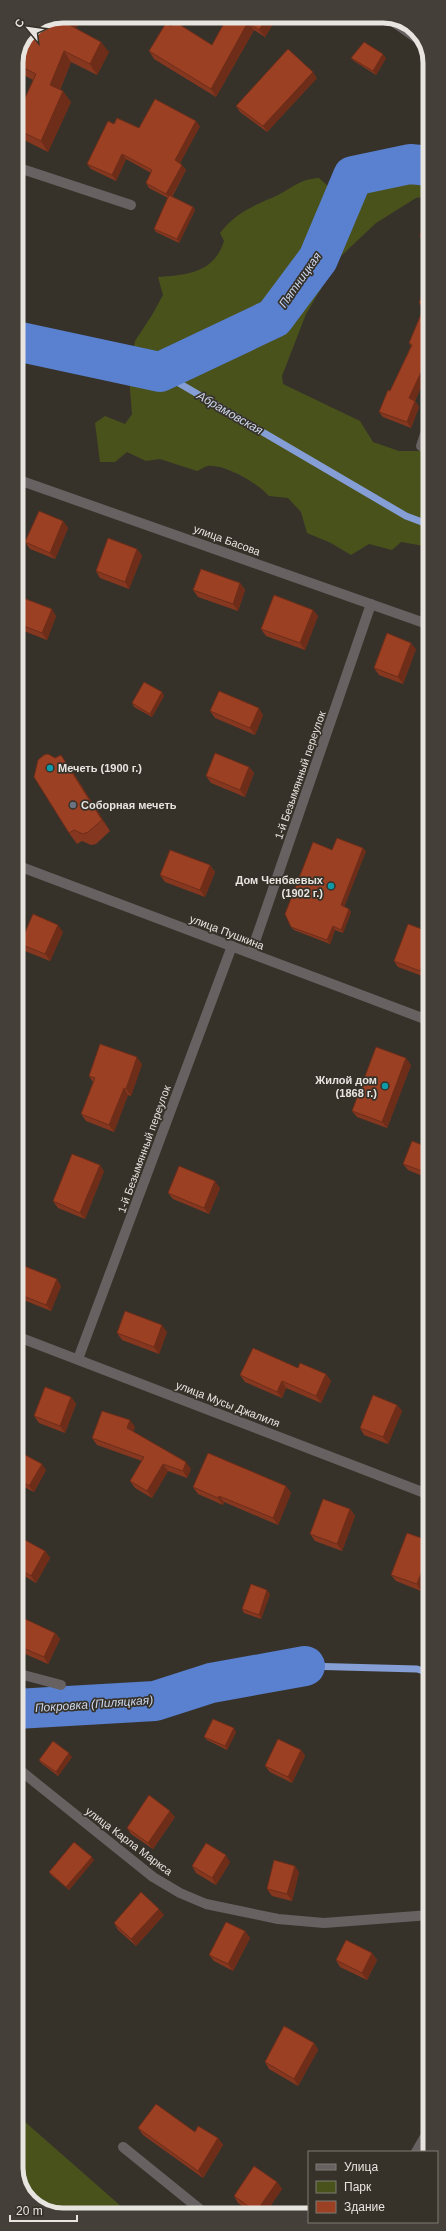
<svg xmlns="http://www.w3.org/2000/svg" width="446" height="2231" viewBox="0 0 446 2231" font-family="Helvetica,sans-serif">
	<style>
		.green { fill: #4a521c }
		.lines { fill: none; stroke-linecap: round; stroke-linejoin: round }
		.stream { stroke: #859ed5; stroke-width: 7 }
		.river { stroke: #5a80d0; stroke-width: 40 }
		.minor { stroke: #676261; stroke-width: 10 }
		.tertiary { stroke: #676261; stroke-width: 10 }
		.wall { fill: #86371f }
		.shaded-wall { fill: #6d2d19 }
		.building { fill: #9c4024; stroke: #6d2d19 }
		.culture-dot { fill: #0f9aa8; stroke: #36322a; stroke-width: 1.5 }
		.worship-dot { fill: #6b7280; stroke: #36322a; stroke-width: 1.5 }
		.labels { text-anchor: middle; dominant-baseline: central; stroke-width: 3.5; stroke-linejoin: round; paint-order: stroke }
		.street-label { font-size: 11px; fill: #e8e5e0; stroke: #36322a }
		.poi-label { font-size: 11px; font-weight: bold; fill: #e8e5e0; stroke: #36322a; text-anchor: start }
		.water-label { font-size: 12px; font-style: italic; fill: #cdd8ee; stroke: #36322a }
		.rim { fill: none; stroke: #e8e5e0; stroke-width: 5 }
	</style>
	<rect width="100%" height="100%" fill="#36322a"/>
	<!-- green -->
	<g class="green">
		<path d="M 430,158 L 430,196 L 416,198 L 376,223 L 340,257 L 306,314 L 282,376 L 283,384 L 360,421 L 373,442 L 399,451 L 430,451 L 430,547 L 401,542 L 392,550 L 369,544 L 351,555 L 331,543 L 307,533 L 301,512 L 288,498 L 269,496 C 259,484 225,464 208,466 C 205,466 200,470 197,471 L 160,459 L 146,461 L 127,452 L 115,462 L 100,462 L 95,423 L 105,416 L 125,424 L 132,414 L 129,377 L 135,341 L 152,315 L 163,295 L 158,277 C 187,275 214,273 224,241 L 220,233 C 237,211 254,206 278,195 C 294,187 300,179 319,178 L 329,187 L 341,189 L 357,182 L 369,185 L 376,182 L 372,167 L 381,162 L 405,162 Z"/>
		<path d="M 16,2114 L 131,2215 L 57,2215 L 30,2201 L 16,2174 Z"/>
	</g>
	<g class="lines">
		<!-- stream -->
		<g class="stream">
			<path d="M 160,372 L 406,516 L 430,525"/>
			<path d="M 305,1666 L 417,1669 L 430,1673"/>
		</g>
		<!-- river -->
		<g class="river">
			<path d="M 16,341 L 160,372 L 274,318 L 318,259 L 353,176 L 410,164 L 430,166"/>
			<path d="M 16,1709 L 155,1701 L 211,1683 L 305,1666"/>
		</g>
		<!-- minor -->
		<g class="minor">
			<path d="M 385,16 L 422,42"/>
			<path d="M 16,167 L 131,205"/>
			<path d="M 421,446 L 430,419"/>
			<path d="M 16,479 L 430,625"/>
			<path d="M 251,953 L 371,604"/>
			<path d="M 16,1336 L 430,1495"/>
			<path d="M 78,1359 L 232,946"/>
			<path d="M 16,1673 L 61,1685"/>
			<path d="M 16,1767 L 153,1877 L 180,1893 L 206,1904 L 278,1919 L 324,1923 L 430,1915"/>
			<path d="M 123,2147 L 207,2215"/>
			<path d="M 416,2152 L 430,2128"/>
		</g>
		<!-- tertiary -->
		<path class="tertiary" d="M 16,865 L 430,1021"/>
	</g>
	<!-- wall -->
	<g class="wall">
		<path d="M 228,16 L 278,16 L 265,37 L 254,30 L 216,97 L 154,59 L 149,51 L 171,26 L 212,45 Z"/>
		<path d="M 76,29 L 109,52 L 97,75 L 71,62 L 60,90 L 71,102 L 48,152 L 20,138 L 16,133 L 16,118 L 33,80 L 16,71 L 16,63 Z"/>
		<path d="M 351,58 L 386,58 L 376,75 L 354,61 Z"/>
		<path d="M 317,78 L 267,132 L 240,112 L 236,106 Z"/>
		<path d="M 114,124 L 139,128 L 200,126 L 180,163 L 186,170 L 172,197 L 193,207 L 195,210 L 179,243 L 156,232 L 154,229 L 168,198 L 149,188 L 146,183 L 151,173 L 126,159 L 116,181 L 91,169 L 87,164 Z"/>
		<path d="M 430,216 L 430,245 L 425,244 L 420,237 Z"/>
		<path d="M 430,272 L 430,364 L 426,372 L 427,374 L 415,401 L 419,407 L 411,428 L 383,417 L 379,412 L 390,391 L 411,346 L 409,343 L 423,309 L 419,303 Z"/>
		<path d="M 63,521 L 68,528 L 55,559 L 30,549 L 25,542 Z"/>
		<path d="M 137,549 L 142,556 L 129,589 L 100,578 L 96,571 Z"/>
		<path d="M 240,583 L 245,590 L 238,611 L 198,597 L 193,590 Z"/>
		<path d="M 16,601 L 56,616 L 47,640 L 16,628 Z"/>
		<path d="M 313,610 L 318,616 L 305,650 L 266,636 L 261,629 Z"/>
		<path d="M 416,649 L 403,684 L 379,675 L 374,668 Z"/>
		<path d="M 162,692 L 164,696 L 152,717 L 134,707 L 132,703 Z"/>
		<path d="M 210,711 L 263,715 L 255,735 L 215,718 Z"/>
		<path d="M 69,766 L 110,831 L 96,844 L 91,845 L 82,841 L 77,844 L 69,833 Z"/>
		<path d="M 249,767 L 254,773 L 245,797 L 211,783 L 206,776 Z"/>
		<path d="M 332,850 L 366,851 L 344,907 L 349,909 L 351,912 L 343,933 L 335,930 L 330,944 L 294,930 L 291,927 Z"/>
		<path d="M 210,865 L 215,872 L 205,897 L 165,882 L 160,875 Z"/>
		<path d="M 63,932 L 50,961 L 25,951 L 20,944 Z"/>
		<path d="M 430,932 L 430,965 L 425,977 L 398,967 L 394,961 Z"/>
		<path d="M 142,1064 L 131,1096 L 128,1095 L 114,1132 L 86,1121 L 81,1114 L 93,1082 L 89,1076 Z"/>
		<path d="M 411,1065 L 387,1128 L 357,1117 L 352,1111 Z"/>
		<path d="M 430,1148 L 430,1179 L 408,1170 L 403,1164 Z"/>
		<path d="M 104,1171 L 85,1219 L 58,1208 L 53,1201 Z"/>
		<path d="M 220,1188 L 209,1214 L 173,1199 L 168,1193 Z"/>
		<path d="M 16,1270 L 61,1286 L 51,1311 L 16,1297 Z"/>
		<path d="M 167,1332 L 159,1354 L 122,1340 L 117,1333 Z"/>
		<path d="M 298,1368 L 326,1374 L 331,1381 L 321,1403 L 286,1388 L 282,1398 L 245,1382 L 240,1375 Z"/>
		<path d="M 71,1397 L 76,1404 L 65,1433 L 39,1423 L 34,1416 Z"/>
		<path d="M 397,1405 L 402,1411 L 388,1444 L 364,1435 L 360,1428 Z"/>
		<path d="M 135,1427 L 133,1431 L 191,1469 L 187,1478 L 168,1471 L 152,1498 L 135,1488 L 130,1481 L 142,1461 L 97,1445 L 92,1438 Z"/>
		<path d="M 16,1450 L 46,1470 L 34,1492 L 16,1483 Z"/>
		<path d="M 286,1486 L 291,1493 L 278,1525 L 224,1502 L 223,1505 L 198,1494 L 193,1487 Z"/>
		<path d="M 350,1509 L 355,1516 L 342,1551 L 315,1541 L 310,1534 Z"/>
		<path d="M 407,1533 L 421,1591 L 396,1581 L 391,1575 Z"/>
		<path d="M 45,1551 L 50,1558 L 36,1583 L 16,1571 L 16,1554 Z"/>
		<path d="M 270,1594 L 261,1619 L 244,1613 L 242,1609 Z"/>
		<path d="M 16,1631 L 55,1633 L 60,1639 L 48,1664 L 16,1650 Z"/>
		<path d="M 236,1732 L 227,1750 L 207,1740 L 204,1737 Z"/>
		<path d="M 301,1750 L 305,1756 L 292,1783 L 270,1772 L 265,1766 Z"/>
		<path d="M 72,1757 L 58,1776 L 41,1763 L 39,1760 Z"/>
		<path d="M 175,1817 L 153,1849 L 131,1834 L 127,1828 Z"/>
		<path d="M 94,1860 L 69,1890 L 51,1875 L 49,1872 Z"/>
		<path d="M 230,1862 L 216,1885 L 196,1873 L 192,1866 Z"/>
		<path d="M 299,1872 L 292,1901 L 272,1896 L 267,1889 Z"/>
		<path d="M 164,1915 L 136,1946 L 118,1930 L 114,1923 Z"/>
		<path d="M 245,1931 L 250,1938 L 233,1971 L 214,1961 L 209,1955 Z"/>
		<path d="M 372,1953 L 377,1960 L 367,1980 L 340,1967 L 336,1960 Z"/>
		<path d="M 314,2043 L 318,2050 L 298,2086 L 269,2069 L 265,2062 Z"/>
		<path d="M 138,2128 L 195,2132 L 218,2138 L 223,2145 L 203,2178 L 143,2135 Z"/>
		<path d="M 277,2182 L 282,2189 L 264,2215 L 255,2215 L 238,2203 L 234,2196 Z"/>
	</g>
	<!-- shaded-wall -->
	<g class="shaded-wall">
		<path d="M 70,16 L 83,16 L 73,34 L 66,23 Z"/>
		<path d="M 268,16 L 278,16 L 265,37 L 259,30 Z"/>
		<path d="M 248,22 L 254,30 L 216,97 L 211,89 Z"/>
		<path d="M 101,42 L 109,52 L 97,75 L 90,64 Z"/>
		<path d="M 64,51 L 71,62 L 57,96 L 50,85 Z"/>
		<path d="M 383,54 L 386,58 L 376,75 L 373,71 Z"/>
		<path d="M 313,72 L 317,78 L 267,132 L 263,126 Z"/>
		<path d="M 63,91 L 71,102 L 48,152 L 41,141 Z"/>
		<path d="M 196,121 L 200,126 L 179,165 L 175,160 Z"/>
		<path d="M 122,154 L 126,159 L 116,181 L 112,175 Z"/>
		<path d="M 182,165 L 186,170 L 170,199 L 166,194 Z"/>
		<path d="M 193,207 L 195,210 L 179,243 L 177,239 Z"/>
		<path d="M 430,349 L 430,364 L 426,372 L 427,374 L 415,401 L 419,407 L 411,428 L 407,422 L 409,398 L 421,368 Z"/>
		<path d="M 63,521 L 68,528 L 55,559 L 50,553 Z"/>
		<path d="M 137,549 L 142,556 L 129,589 L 125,582 Z"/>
		<path d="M 240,583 L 245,590 L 238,611 L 233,604 Z"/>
		<path d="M 52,609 L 56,616 L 47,640 L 42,633 Z"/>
		<path d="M 313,610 L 318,616 L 305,650 L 300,643 Z"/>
		<path d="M 411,643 L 416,649 L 403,684 L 398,677 Z"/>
		<path d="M 162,692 L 164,696 L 152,717 L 150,714 Z"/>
		<path d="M 259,708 L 263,715 L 255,735 L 250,728 Z"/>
		<path d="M 61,755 L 69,766 L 110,831 L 102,820 Z"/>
		<path d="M 249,767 L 254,773 L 245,797 L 240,790 Z"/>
		<path d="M 363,848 L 366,851 L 343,909 L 341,905 Z"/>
		<path d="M 210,865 L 215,872 L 205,897 L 200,890 Z"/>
		<path d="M 349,909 L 351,912 L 343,933 L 341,930 Z"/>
		<path d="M 58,925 L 63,932 L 50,961 L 45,954 Z"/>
		<path d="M 333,926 L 335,930 L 330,944 L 327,940 Z"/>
		<path d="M 430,945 L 430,965 L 425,977 L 420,971 Z"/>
		<path d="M 137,1057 L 142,1064 L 131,1096 L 126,1089 Z"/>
		<path d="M 406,1058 L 411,1065 L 387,1128 L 382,1122 Z"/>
		<path d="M 124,1088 L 128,1095 L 114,1132 L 109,1125 Z"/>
		<path d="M 100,1165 L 104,1171 L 85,1219 L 80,1213 Z"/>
		<path d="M 215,1181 L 220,1188 L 209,1214 L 204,1208 Z"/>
		<path d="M 57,1279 L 61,1286 L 51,1311 L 46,1305 Z"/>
		<path d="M 162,1325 L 167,1332 L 159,1354 L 154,1347 Z"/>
		<path d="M 326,1374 L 331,1381 L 321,1403 L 316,1396 Z"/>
		<path d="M 282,1381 L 286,1388 L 282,1398 L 277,1392 Z"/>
		<path d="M 71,1397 L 76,1404 L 65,1433 L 60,1426 Z"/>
		<path d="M 397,1405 L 402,1411 L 388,1444 L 383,1437 Z"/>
		<path d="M 130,1420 L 135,1427 L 132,1435 L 127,1428 Z"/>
		<path d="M 186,1462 L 191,1469 L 187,1478 L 183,1471 Z"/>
		<path d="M 42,1464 L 46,1470 L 34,1492 L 29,1486 Z"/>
		<path d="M 163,1464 L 168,1471 L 152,1498 L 147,1491 Z"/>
		<path d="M 286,1486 L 291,1493 L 278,1525 L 273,1518 Z"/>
		<path d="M 219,1496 L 224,1502 L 223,1505 L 218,1498 Z"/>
		<path d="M 350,1509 L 355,1516 L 342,1551 L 337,1544 Z"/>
		<path d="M 430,1550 L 430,1569 L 421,1591 L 417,1584 Z"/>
		<path d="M 45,1551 L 50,1558 L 36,1583 L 31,1576 Z"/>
		<path d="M 267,1590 L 270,1594 L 261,1619 L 259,1615 Z"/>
		<path d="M 55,1633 L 60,1639 L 48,1664 L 44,1657 Z"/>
		<path d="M 234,1728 L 236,1732 L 227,1750 L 225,1746 Z"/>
		<path d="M 301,1750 L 305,1756 L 292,1783 L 288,1777 Z"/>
		<path d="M 69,1753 L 72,1757 L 58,1776 L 56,1772 Z"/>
		<path d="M 170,1811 L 175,1817 L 153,1849 L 148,1843 Z"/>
		<path d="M 226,1855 L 230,1862 L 216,1885 L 212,1878 Z"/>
		<path d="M 92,1857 L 94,1860 L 69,1890 L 66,1887 Z"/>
		<path d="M 295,1866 L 299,1872 L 292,1901 L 287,1894 Z"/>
		<path d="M 159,1909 L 164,1915 L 136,1946 L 131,1939 Z"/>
		<path d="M 245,1931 L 250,1938 L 233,1971 L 228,1964 Z"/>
		<path d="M 372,1953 L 377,1960 L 367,1980 L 362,1973 Z"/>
		<path d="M 314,2043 L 318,2050 L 298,2086 L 294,2079 Z"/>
		<path d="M 218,2138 L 223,2145 L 203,2178 L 198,2171 Z"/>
		<path d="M 277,2182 L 282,2189 L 264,2215 L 258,2215 L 256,2212 Z"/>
	</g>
	<!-- building -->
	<g class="building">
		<path d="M 63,16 L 70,16 L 66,23 L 101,42 L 90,64 L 64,51 L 50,85 L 63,91 L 41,141 L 16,129 L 16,118 L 36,74 L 16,64 L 16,63 L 30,30 Z"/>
		<path d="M 228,16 L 268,16 L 259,30 L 248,22 L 211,89 L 149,51 L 166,23 L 171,26 L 174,21 L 212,45 Z"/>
		<path d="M 364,42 L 383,54 L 373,71 L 351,58 Z"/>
		<path d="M 288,49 L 313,72 L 263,126 L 236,106 Z"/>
		<path d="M 155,99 L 196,121 L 175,160 L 182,165 L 166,194 L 146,183 L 152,170 L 122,154 L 112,175 L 87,164 L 108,121 L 114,124 L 117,118 L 139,128 Z"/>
		<path d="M 169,195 L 193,207 L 177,239 L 154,229 Z"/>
		<path d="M 424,215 L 430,216 L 430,239 L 420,237 Z"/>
		<path d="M 430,272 L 430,349 L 421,368 L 423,368 L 409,398 L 415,401 L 407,422 L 379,412 L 388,390 L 390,391 L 412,345 L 409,343 L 425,305 L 419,303 Z"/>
		<path d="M 39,511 L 63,521 L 50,553 L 25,542 Z"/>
		<path d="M 108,538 L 137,549 L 125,582 L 96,571 Z"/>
		<path d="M 201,569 L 240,583 L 233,604 L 193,590 Z"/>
		<path d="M 274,595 L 313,610 L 300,643 L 261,629 Z"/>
		<path d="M 18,596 L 52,609 L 42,633 L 16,623 L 16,601 Z"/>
		<path d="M 387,633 L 411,643 L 398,677 L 374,668 Z"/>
		<path d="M 144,682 L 162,692 L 150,714 L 132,703 Z"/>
		<path d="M 219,691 L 259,708 L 250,728 L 210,711 Z"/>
		<path d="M 215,753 L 249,767 L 240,790 L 206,776 Z"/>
		<path d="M 48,754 L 55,758 L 61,755 L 102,820 L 88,832 L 83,834 L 74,830 L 69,833 L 34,777 L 38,760 L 44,755 Z"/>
		<path d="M 337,838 L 363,848 L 341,905 L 349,909 L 341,930 L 333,926 L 327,940 L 291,927 L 285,914 L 313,842 L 332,850 Z"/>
		<path d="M 170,850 L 210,865 L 200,890 L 160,875 Z"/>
		<path d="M 33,914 L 58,925 L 45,954 L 20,944 Z"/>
		<path d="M 408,924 L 430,932 L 430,945 L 420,971 L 394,961 Z"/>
		<path d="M 100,1044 L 137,1057 L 126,1089 L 124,1088 L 109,1125 L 81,1114 L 95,1078 L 89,1076 Z"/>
		<path d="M 376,1047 L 406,1058 L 382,1122 L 352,1111 Z"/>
		<path d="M 412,1141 L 430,1148 L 430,1174 L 403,1164 Z"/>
		<path d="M 72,1154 L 100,1165 L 80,1213 L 53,1201 Z"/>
		<path d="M 179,1166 L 215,1181 L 204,1208 L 168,1193 Z"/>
		<path d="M 19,1264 L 57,1279 L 46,1305 L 16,1293 L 16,1270 Z"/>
		<path d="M 125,1311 L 162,1325 L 154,1347 L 117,1333 Z"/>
		<path d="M 253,1348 L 298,1368 L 300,1363 L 326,1374 L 316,1396 L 282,1381 L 277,1392 L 240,1375 Z"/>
		<path d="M 45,1387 L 71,1397 L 60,1426 L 34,1416 Z"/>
		<path d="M 373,1395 L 397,1405 L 383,1437 L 360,1428 Z"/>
		<path d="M 102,1411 L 130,1420 L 127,1428 L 186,1462 L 183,1471 L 163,1464 L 147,1491 L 130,1481 L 144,1457 L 92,1438 Z"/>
		<path d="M 16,1450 L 42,1464 L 29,1486 L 16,1478 Z"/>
		<path d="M 208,1453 L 286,1486 L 273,1518 L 219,1496 L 218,1498 L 193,1487 Z"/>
		<path d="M 323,1499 L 350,1509 L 337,1544 L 310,1534 Z"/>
		<path d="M 407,1533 L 430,1541 L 430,1550 L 417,1584 L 391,1575 Z"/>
		<path d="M 25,1540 L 45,1551 L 31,1576 L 16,1567 L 16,1554 Z"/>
		<path d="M 251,1584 L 267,1590 L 259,1615 L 242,1609 Z"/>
		<path d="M 23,1618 L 55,1633 L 44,1657 L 16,1645 L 16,1631 Z"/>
		<path d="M 213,1719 L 234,1728 L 225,1746 L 204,1737 Z"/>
		<path d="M 278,1739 L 301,1750 L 288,1777 L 265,1766 Z"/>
		<path d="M 53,1741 L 69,1753 L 56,1772 L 39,1760 Z"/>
		<path d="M 149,1795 L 170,1811 L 148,1843 L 127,1828 Z"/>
		<path d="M 74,1842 L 92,1857 L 66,1887 L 49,1872 Z"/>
		<path d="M 206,1843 L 226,1855 L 212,1878 L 192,1866 Z"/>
		<path d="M 274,1860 L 295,1866 L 287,1894 L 267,1889 Z"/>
		<path d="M 141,1892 L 159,1909 L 131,1939 L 114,1923 Z"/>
		<path d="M 226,1922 L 245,1931 L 228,1964 L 209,1955 Z"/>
		<path d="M 346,1940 L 372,1953 L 362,1973 L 336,1960 Z"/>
		<path d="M 284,2026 L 314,2043 L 294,2079 L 265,2062 Z"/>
		<path d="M 156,2104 L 195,2132 L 198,2126 L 218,2138 L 198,2171 L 138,2128 Z"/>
		<path d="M 254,2166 L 277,2182 L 256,2212 L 234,2196 Z"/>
		<path d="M 309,2210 L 309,2215 L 306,2215 Z"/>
	</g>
	<!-- markers -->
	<g class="culture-dot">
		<circle cx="50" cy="768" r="4"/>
		<circle cx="331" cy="886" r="4"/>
		<circle cx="385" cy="1086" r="4"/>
	</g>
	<circle class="worship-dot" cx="73" cy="805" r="4"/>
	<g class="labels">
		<!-- street labels -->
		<g class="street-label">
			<text transform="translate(227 540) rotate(20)">улица Басова</text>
			<text transform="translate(300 775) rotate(-71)">1-й Безымянный переулок</text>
			<text transform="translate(227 932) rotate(21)">улица Пушкина</text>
			<text transform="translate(144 1149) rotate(-70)">1-й Безымянный переулок</text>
			<text transform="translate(228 1404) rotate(21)">улица Мусы Джалиля</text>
			<text transform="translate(129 1841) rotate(37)">улица Карла Маркса</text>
		</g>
		<!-- poi labels -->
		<g class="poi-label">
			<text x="58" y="768">Мечеть (1900 г.)</text>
			<text x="81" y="805">Соборная мечеть</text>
			<text x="323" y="880" text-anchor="end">Дом Ченбаевых<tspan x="323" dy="13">(1902 г.)</tspan></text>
			<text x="377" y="1080" text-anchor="end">Жилой дом<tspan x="377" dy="13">(1868 г.)</tspan></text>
		</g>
		<!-- water labels -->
		<g class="water-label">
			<text transform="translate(300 280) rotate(-55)">Пятницкая</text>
			<text transform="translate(230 413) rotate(30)">Абрамовская</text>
			<text transform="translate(94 1704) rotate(-4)">Покровка (Пиляцкая)</text>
		</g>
	</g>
	<!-- crop -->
	<path d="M0 0H446V2231H0ZM63 23H383A40 40 0 0 1 423 63V2168A40 40 0 0 1 383 2208H63A40 40 0 0 1 23 2168V63A40 40 0 0 1 63 23Z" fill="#444039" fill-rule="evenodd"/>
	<path class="rim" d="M63 23H383A40 40 0 0 1 423 63V2168A40 40 0 0 1 383 2208H63A40 40 0 0 1 23 2168V63A40 40 0 0 1 63 23Z"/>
	<!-- legend -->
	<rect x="308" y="2151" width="130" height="72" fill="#36322a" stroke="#7d7a73"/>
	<rect x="316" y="2164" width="20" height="6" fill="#676261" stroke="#7d7a73"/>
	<text x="344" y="2171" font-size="12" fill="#e8e5e0">Улица</text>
	<rect x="316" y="2181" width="20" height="12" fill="#4a521c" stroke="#7d7a73"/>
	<text x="344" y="2191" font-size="12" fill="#e8e5e0">Парк</text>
	<rect x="316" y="2201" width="20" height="12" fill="#9c4024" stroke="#7d7a73"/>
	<text x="344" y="2211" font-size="12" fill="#e8e5e0">Здание</text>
	<!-- north arrow -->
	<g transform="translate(28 28) rotate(299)" stroke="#36322a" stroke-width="3" paint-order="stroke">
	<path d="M0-3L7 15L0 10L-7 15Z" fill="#e8e5e0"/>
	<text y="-6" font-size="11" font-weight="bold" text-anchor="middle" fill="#e8e5e0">С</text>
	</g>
	<!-- scale -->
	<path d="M10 2215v6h67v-6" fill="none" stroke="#e8e5e0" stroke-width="2"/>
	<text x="16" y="2215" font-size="12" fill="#e8e5e0" stroke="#36322a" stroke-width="3" paint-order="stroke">20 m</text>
</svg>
